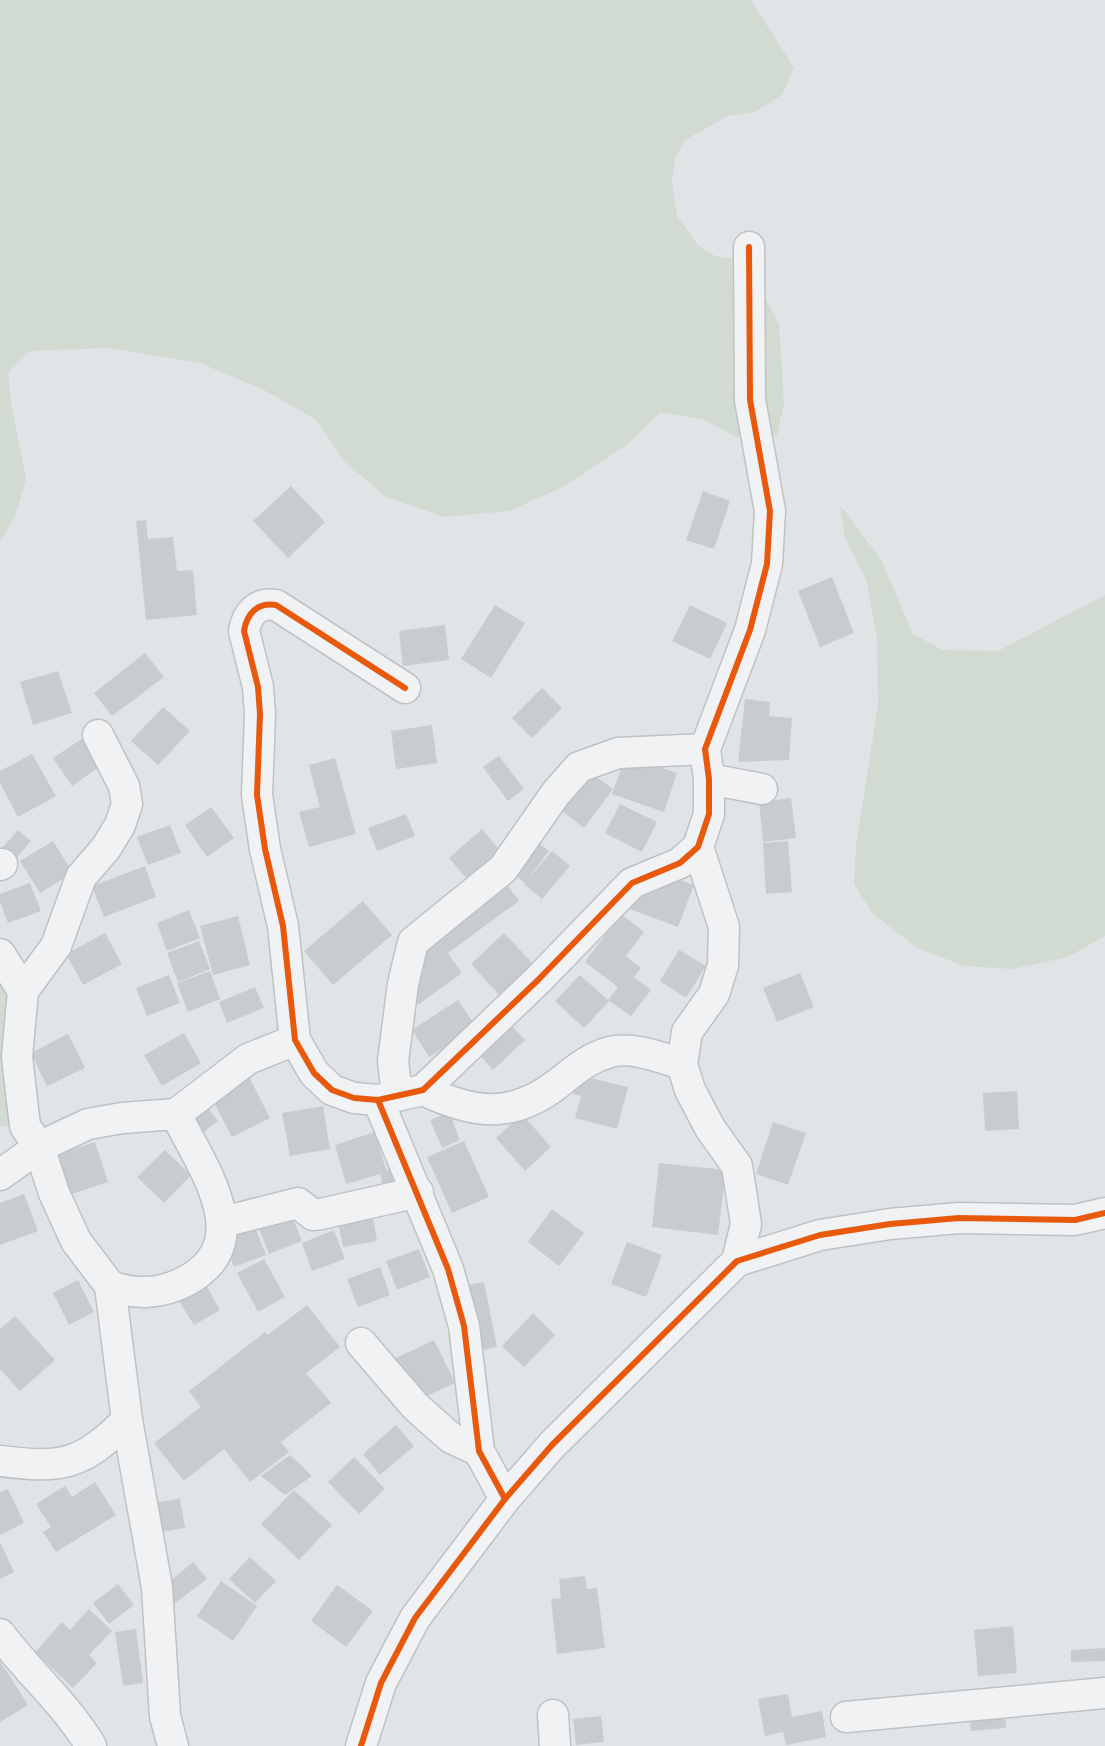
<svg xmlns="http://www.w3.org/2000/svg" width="1105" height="1746" viewBox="0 0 1105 1746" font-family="Barlow,sans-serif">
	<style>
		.green { fill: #d2dbd1 }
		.building { fill: #c9cccf }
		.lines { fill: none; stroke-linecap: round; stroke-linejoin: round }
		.minor-casing { stroke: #bfc2c5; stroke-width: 33 }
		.minor { stroke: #f1f2f3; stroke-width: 30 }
		.cycleway-casing { stroke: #eef2f7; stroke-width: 10 }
		.cycleway { stroke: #e8590c; stroke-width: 6 }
	</style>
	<rect width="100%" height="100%" fill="#e1e4e7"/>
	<!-- green -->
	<g class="green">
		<path d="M 0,0 L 751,0 L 794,68 L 782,95 L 755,112 L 728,116 L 685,140 L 675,159 L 672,182 L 677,216 L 698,245 L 715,256 L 746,261 L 779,324 L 784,404 L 777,435 L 736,437 L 704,420 L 660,412 L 629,443 L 563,487 L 509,511 L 444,517 L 386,497 L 345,462 L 315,419 L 262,389 L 200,363 L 108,348 L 30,351 L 8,373 L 11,401 L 26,479 L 16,514 L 0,541 Z"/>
		<path d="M 840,505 L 881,559 L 913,634 L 943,650 L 998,651 L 1105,595 L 1105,936 L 1068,957 L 1012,969 L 964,966 L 917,948 L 872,913 L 854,884 L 856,846 L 878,704 L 877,638 L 866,579 L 845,538 Z"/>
		<path d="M 0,954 L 7,963 L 25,1126 L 0,1126 Z"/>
	</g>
	<!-- building -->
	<g class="building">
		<path d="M 291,486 L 325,522 L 288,558 L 253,521 Z"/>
		<path d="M 703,491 L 730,501 L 714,549 L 686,540 Z"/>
		<path d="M 146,520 L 148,539 L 173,537 L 177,571 L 193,570 L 197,615 L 146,620 L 136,521 Z"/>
		<path d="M 832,577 L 854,633 L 820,647 L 798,591 Z"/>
		<path d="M 495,605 L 525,623 L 491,678 L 461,659 Z"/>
		<path d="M 690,605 L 727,623 L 710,659 L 672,641 Z"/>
		<path d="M 445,625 L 449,660 L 403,666 L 399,631 Z"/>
		<path d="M 145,653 L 164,677 L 112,716 L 94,693 Z"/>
		<path d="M 58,671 L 72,713 L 33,725 L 20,682 Z"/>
		<path d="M 542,688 L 562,708 L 532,738 L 512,718 Z"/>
		<path d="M 745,699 L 770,702 L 769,716 L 792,718 L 789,760 L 738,762 Z"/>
		<path d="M 163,707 L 190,731 L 158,765 L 131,741 Z"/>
		<path d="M 432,725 L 437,763 L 396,769 L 391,731 Z"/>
		<path d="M 86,736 L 105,763 L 72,786 L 53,758 Z"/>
		<path d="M 32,754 L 56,796 L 18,817 L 0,783 L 0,771 Z"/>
		<path d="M 626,755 L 677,773 L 664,812 L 612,794 Z"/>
		<path d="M 499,756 L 524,789 L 508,801 L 483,767 Z"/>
		<path d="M 335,758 L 356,834 L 309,847 L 299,812 L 320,807 L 309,765 Z"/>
		<path d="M 587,770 L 613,789 L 584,828 L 558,808 Z"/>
		<path d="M 791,798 L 796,838 L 763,842 L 759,802 Z"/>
		<path d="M 620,804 L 657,822 L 642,852 L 605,833 Z"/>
		<path d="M 211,807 L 234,838 L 207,857 L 185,825 Z"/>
		<path d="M 406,814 L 415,836 L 377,851 L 368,828 Z"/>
		<path d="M 170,825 L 181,853 L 148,865 L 137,837 Z"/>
		<path d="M 482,829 L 501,852 L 468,880 L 449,858 Z"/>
		<path d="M 18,830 L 31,841 L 16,859 L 2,848 Z"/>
		<path d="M 531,837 L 549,851 L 525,883 L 507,869 Z"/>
		<path d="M 53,841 L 73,873 L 40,893 L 20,861 Z"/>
		<path d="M 788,841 L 792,892 L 766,894 L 763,843 Z"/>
		<path d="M 552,851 L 570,866 L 542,899 L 524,884 Z"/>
		<path d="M 145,866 L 156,897 L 104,917 L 92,886 Z"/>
		<path d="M 663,874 L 694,885 L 678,927 L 627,908 L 636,883 L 657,891 Z"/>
		<path d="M 503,879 L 519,901 L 448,953 L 462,973 L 418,1005 L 410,988 L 420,946 Z"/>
		<path d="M 30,883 L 41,911 L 8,923 L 0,902 L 0,894 Z"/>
		<path d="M 363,901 L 392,935 L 333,985 L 304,951 Z"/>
		<path d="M 189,910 L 200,938 L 167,951 L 157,923 Z"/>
		<path d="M 621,914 L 644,932 L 626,956 L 641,968 L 634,977 L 651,990 L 631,1016 L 608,1000 L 618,987 L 585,962 Z"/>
		<path d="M 238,916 L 250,965 L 213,975 L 200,926 Z"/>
		<path d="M 105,933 L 122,964 L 83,985 L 66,954 Z"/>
		<path d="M 504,933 L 533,964 L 499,995 L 471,964 Z"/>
		<path d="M 199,941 L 210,969 L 178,982 L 167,953 Z"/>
		<path d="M 679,950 L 706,966 L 686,998 L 660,981 Z"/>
		<path d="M 210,971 L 220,999 L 188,1012 L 177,983 Z"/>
		<path d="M 800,973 L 814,1007 L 777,1022 L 763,988 Z"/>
		<path d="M 169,975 L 180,1003 L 147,1016 L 136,988 Z"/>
		<path d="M 580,975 L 609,1001 L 584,1028 L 555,1001 Z"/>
		<path d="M 255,987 L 264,1008 L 227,1023 L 219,1002 Z"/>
		<path d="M 458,1000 L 476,1027 L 429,1057 L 412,1030 Z"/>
		<path d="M 509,1023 L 525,1040 L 493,1070 L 477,1052 Z"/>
		<path d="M 184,1033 L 201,1063 L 162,1086 L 144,1055 Z"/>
		<path d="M 68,1034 L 85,1068 L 47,1086 L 31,1053 Z"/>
		<path d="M 578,1075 L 628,1087 L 617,1129 L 575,1118 L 581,1096 L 573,1094 Z"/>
		<path d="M 249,1077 L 270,1118 L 232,1137 L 211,1097 Z"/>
		<path d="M 1017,1091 L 1019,1129 L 985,1131 L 983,1093 Z"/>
		<path d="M 205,1104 L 218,1121 L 199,1136 L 186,1119 Z"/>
		<path d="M 323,1106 L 330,1149 L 290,1156 L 282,1113 Z"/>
		<path d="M 449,1112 L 460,1140 L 442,1148 L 430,1120 Z"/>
		<path d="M 522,1114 L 551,1147 L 525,1171 L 496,1138 Z"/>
		<path d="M 773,1122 L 806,1133 L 788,1185 L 756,1174 Z"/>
		<path d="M 375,1132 L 386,1170 L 399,1167 L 404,1186 L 385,1192 L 380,1174 L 346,1184 L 335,1145 Z"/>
		<path d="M 464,1141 L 489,1197 L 452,1213 L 427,1157 Z"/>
		<path d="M 95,1142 L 108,1182 L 69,1195 L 56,1155 Z"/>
		<path d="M 165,1150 L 191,1175 L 164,1203 L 137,1177 Z"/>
		<path d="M 659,1163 L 726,1170 L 718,1235 L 652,1227 Z"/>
		<path d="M 24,1194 L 38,1231 L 0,1245 L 0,1203 Z"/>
		<path d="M 552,1209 L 584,1233 L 559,1266 L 528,1242 Z"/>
		<path d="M 372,1211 L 377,1241 L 343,1247 L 337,1218 Z"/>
		<path d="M 291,1213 L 302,1241 L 269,1254 L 258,1226 Z"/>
		<path d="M 255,1227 L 266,1255 L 234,1267 L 223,1239 Z"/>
		<path d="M 334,1230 L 345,1259 L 312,1271 L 302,1243 Z"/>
		<path d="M 627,1242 L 662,1255 L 646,1297 L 611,1284 Z"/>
		<path d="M 419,1249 L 430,1277 L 397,1290 L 386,1261 Z"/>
		<path d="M 264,1259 L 285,1297 L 258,1312 L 237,1273 Z"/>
		<path d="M 380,1267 L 390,1295 L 358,1307 L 347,1279 Z"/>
		<path d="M 78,1280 L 94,1312 L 69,1325 L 53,1293 Z"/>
		<path d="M 203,1280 L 220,1310 L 194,1325 L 176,1296 Z"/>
		<path d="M 484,1282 L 497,1347 L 473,1352 L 461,1286 Z"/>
		<path d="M 307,1305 L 340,1347 L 306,1373 L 331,1403 L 281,1442 L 289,1452 L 250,1482 L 224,1449 L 184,1481 L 154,1443 L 201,1407 L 189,1391 L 265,1332 L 268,1335 Z"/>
		<path d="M 533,1313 L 555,1335 L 524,1367 L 502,1346 Z"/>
		<path d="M 15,1316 L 55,1360 L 20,1391 L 0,1369 L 0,1329 Z"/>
		<path d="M 434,1340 L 455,1383 L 416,1401 L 396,1358 Z"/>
		<path d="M 396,1425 L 414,1446 L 380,1475 L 363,1454 Z"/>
		<path d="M 290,1455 L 312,1476 L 285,1495 L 261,1476 Z"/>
		<path d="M 354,1457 L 385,1489 L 359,1514 L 328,1482 Z"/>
		<path d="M 95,1482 L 116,1515 L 56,1552 L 43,1532 L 51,1527 L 36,1504 L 65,1486 L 72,1497 Z"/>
		<path d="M 8,1489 L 24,1523 L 0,1535 L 0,1492 Z"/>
		<path d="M 294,1490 L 332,1525 L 299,1560 L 261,1524 Z"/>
		<path d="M 180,1499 L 185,1528 L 150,1534 L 145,1504 Z"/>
		<path d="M 0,1542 L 14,1572 L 0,1579 Z"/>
		<path d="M 250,1557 L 276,1581 L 255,1603 L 229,1579 Z"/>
		<path d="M 193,1562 L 207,1579 L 171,1606 L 158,1591 Z"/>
		<path d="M 585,1576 L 587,1589 L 597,1588 L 605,1648 L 557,1654 L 551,1599 L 561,1598 L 559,1579 Z"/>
		<path d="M 221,1581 L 257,1606 L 233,1641 L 197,1616 Z"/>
		<path d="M 118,1584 L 134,1605 L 109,1624 L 93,1603 Z"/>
		<path d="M 337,1585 L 373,1611 L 346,1647 L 311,1621 Z"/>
		<path d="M 89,1609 L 112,1631 L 89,1655 L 97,1663 L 73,1688 L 35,1652 L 62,1622 L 70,1630 Z"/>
		<path d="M 1013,1626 L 1017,1673 L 978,1676 L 974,1630 Z"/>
		<path d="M 136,1629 L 143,1683 L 123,1686 L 115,1632 Z"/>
		<path d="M 1105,1648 L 1105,1661 L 1071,1662 L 1071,1650 Z"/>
		<path d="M 0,1661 L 28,1705 L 0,1722 Z"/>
		<path d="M 788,1694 L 792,1717 L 822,1711 L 826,1737 L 786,1745 L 783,1732 L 765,1736 L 758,1699 Z"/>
		<path d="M 601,1716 L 604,1742 L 576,1745 L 573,1719 Z"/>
		<path d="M 1005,1717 L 1006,1728 L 971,1731 L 970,1720 Z"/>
	</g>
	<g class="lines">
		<!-- minor casing -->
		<g class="minor-casing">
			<g id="minor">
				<path d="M 405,688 L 276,605 C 258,602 247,613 244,631 L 258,687 L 260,714 L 257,795 L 265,849 L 283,926 L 295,1040 L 314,1073 L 332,1090 L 354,1098 L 378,1100 L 448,1269 L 464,1326 L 479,1451 L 505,1499"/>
				<path d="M 709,779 L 762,789"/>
				<path d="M 698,847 L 724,927 L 723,965 L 714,994 L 687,1032 L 682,1064 L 690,1090 L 710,1128 L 737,1166 L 746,1224 L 737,1261"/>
				<path d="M 0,865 L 2,864"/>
				<path d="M 0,954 L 23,991 L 17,1057 L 25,1126 L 39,1147 L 54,1193 L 76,1241 L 110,1286 L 127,1420 L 157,1587 L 165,1716 L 173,1746"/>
				<path d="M 23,991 L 56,946 L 81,877 L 106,848 L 120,825 L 127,804 L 124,786 L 98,735"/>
				<path d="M 423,1090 C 472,1113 510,1120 556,1085 C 574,1071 588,1058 610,1052 C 633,1046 661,1058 682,1064"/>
				<path d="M 397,1096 L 393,1061 L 403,984 L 413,942 L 503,869 L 556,793 L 579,767 L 618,753 L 705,749"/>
				<path d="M 378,1100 L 423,1090 L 538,980 L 632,883 L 680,863 L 698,847 L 709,814 L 709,779 L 705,749 L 750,630 L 767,564 L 770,511 L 750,400 L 749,247"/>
				<path d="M 0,1175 L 39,1147 L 88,1124 L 122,1118 L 176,1114 L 248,1059 L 295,1040"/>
				<path d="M 223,1222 L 298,1203 L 313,1215 L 321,1214 L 418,1192"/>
				<path d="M 110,1286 C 135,1295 162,1294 186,1281 C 259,1242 201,1166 176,1114"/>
				<path d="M 361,1343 L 416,1407 L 451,1438 L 479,1451"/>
				<path d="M 0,1461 C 63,1469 82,1465 127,1420"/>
				<path d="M 0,1634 C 29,1673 66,1704 91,1746"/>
				<path d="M 553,1715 L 555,1746"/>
				<path d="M 846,1717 L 1105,1693"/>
				<path d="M 361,1746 L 381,1683 L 415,1618 L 505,1499 L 552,1445 L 737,1261 L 820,1235 L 890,1224 L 959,1218 L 1075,1220 L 1105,1213"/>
			</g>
		</g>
		<!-- minor -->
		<use href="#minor" class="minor"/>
		<!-- cycleway casing -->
		<g class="cycleway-casing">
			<g id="cycleway">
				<path d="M 405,688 L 276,605 C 258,602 247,613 244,631 L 258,687 L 260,714 L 257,795 L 265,849 L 283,926 L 295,1040 L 314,1073 L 332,1090 L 354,1098 L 378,1100 L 448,1269 L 464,1326 L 479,1451 L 505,1499"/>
				<path d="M 378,1100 L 423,1090 L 538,980 L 632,883 L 680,863 L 698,847 L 709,814 L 709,779 L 705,749 L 750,630 L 767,564 L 770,511 L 750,400 L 749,247"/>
				<path d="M 361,1746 L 381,1683 L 415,1618 L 505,1499 L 552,1445 L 737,1261 L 820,1235 L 890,1224 L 959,1218 L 1075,1220 L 1105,1213"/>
			</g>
		</g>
		<!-- cycleway -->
		<use href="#cycleway" class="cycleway"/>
	</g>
</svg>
